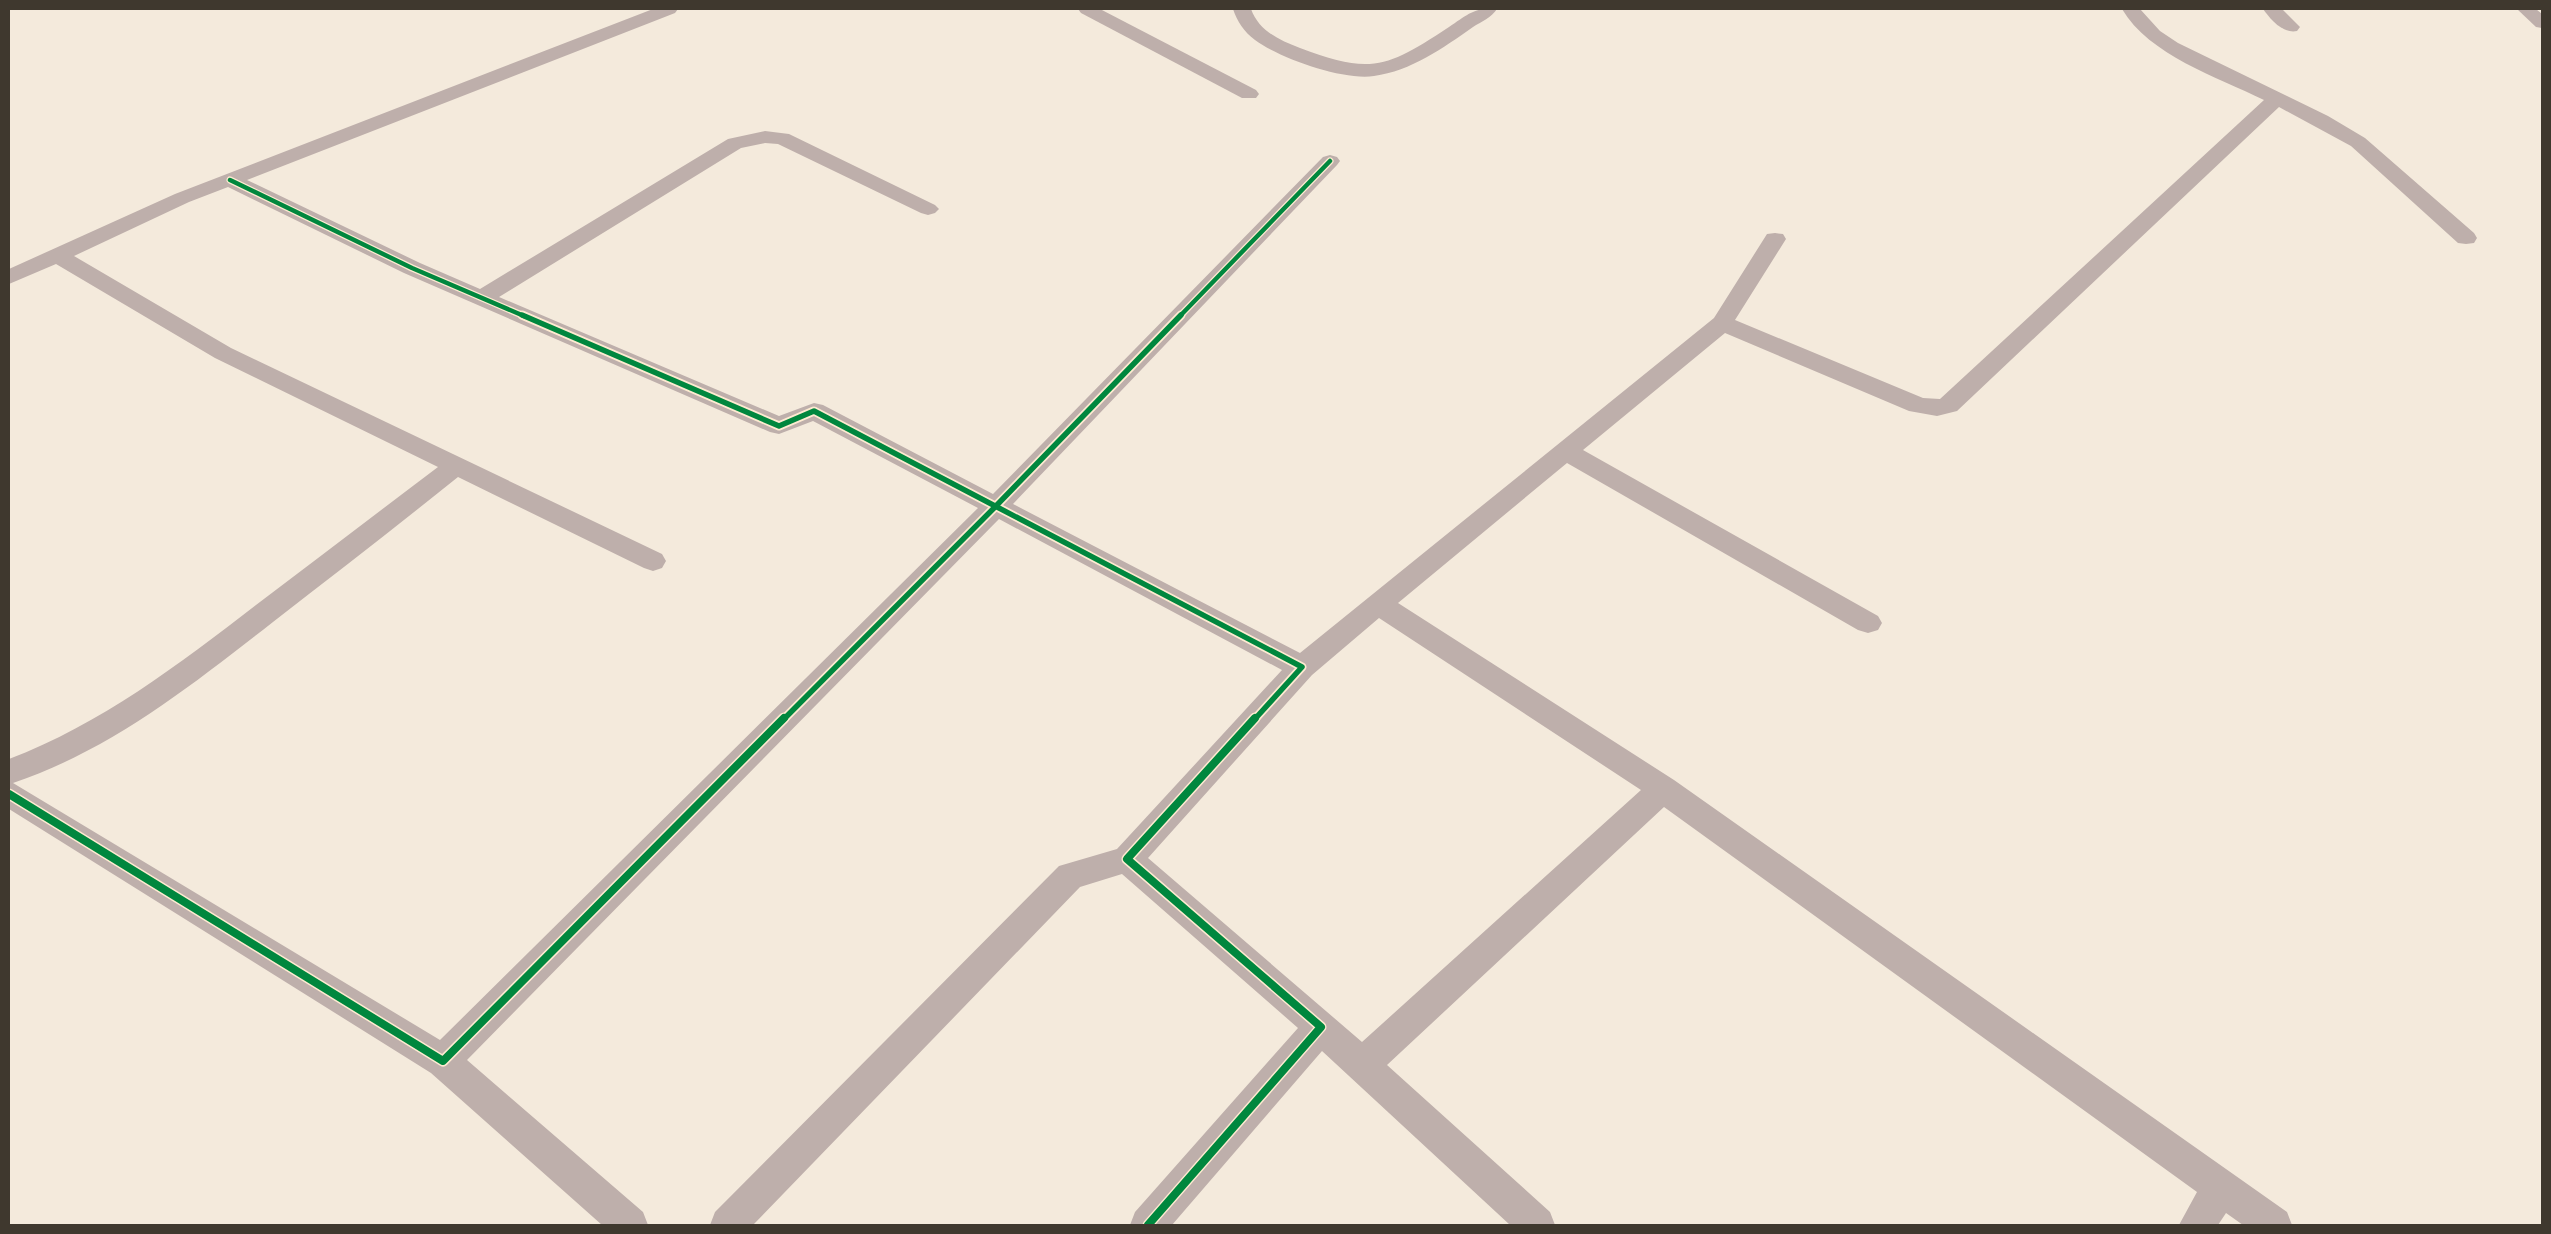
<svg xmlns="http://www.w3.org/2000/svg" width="2551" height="1234" viewBox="0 0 2551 1234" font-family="Spectral,serif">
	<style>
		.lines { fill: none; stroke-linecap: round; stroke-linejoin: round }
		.minor { fill: #beafab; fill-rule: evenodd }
		.cycleway-far2-casing { stroke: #feebd1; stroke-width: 7 }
		.cycleway-far1-casing { stroke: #feebd1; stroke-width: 9 }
		.cycleway-casing { stroke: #feebd1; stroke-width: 11 }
		.cycleway-far2 { stroke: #00873e; stroke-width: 4.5 }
		.cycleway-far1 { stroke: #00873e; stroke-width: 5.5 }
		.cycleway { stroke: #00873e; stroke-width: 8 }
	</style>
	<rect width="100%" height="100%" fill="#f4eadc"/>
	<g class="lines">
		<!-- minor -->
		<g class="minor">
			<path d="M 653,9 L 678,9 L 675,13 L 247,180 L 420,263 L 480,289 L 728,139 L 765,131 L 789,134 L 935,205 L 939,209 L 935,213 L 928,215 L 921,213 L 778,144 L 765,143 L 741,148 L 499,297 L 779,416 L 814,403 L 823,405 L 993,494 L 1323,157 L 1330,155 L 1337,157 L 1340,161 L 1337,165 L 1013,504 L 1300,653 L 1714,318 L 1767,234 L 1775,233 L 1783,234 L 1786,239 L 1735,320 L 1923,398 L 1940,399 L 2264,100 C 2217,77 2149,55 2122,9 L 2140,9 L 2160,31 L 2178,43 L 2328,116 L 2365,138 L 2474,233 L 2477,238 L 2474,243 L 2466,244 L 2458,243 L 2351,146 L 2279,107 L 1957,411 L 1937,416 L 1909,411 L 1725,333 L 1583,450 L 1878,616 L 1882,623 L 1878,630 L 1868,633 L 1858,630 L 1567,463 L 1398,603 L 1674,780 L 2287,1212 L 2292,1225 L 2243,1225 L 2226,1213 L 2218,1225 L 2179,1225 L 2197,1192 L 1664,807 L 1387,1065 L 1550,1212 L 1555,1225 L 1510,1225 L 1322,1051 L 1172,1225 L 1130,1225 L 1135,1212 L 1298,1028 L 1122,874 L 1080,887 L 753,1225 L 710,1225 L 715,1212 L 1059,866 L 1117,849 L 1282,670 L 999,519 L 467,1060 L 643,1212 L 648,1225 L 602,1225 L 431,1073 L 9,809 L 9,759 C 101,724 178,665 256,605 C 317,559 377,513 438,467 L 215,358 L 56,264 L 9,284 L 9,269 L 175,194 ZM 228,187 L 404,273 L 770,432 L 779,434 L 813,421 L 978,508 L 440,1040 L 13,783 C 111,750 192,685 273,622 C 335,574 397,526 458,477 L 644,568 L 653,571 L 662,568 L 666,561 L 662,554 L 231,348 L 74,256 L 189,202 ZM 1379,618 L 1641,790 L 1362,1042 L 1148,858 L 1312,675 Z"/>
			<path d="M 1078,9 L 1100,9 L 1256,90 L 1259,94 L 1256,98 L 1242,98 L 1081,13 Z"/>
			<path d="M 1233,9 L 1251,9 C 1259,31 1279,40 1300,48 C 1371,75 1387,68 1449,27 C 1467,15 1474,7 1497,9 C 1492,17 1481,22 1473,27 C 1443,48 1411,71 1374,76 C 1344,81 1279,58 1255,40 C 1244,32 1237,21 1233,9 Z"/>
			<path d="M 2263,9 L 2282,9 L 2300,27 L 2297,31 C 2283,34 2271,20 2263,9 Z"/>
			<path d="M 2517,9 L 2536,9 L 2542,14 L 2542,28 L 2536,27 Z"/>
		</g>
		<!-- cycleway-far2 casing -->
		<g class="cycleway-far2-casing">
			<g id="cycleway-far2">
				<path d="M 230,180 L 412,268 L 524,316"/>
				<path d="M 1180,316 L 1330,161"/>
			</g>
		</g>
		<!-- cycleway-far1 casing -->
		<g class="cycleway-far1-casing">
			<g id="cycleway-far1">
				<path d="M 522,315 L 779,426 L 814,411 L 1302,667 L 1254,720"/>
				<path d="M 783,720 L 995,507 L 1181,315"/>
			</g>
		</g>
		<!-- cycleway casing -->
		<g class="cycleway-casing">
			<g id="cycleway">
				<path d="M 9,794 L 443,1061 L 784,718"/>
				<path d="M 1148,1225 L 1321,1027 L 1127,859 L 1255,718"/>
			</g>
		</g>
		<!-- cycleway-far2 -->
		<use href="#cycleway-far2" class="cycleway-far2"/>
		<!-- cycleway-far1 -->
		<use href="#cycleway-far1" class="cycleway-far1"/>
		<!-- cycleway -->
		<use href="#cycleway" class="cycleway"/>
	</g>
	<!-- border -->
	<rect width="2551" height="1234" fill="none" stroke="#3f382e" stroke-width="20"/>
</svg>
